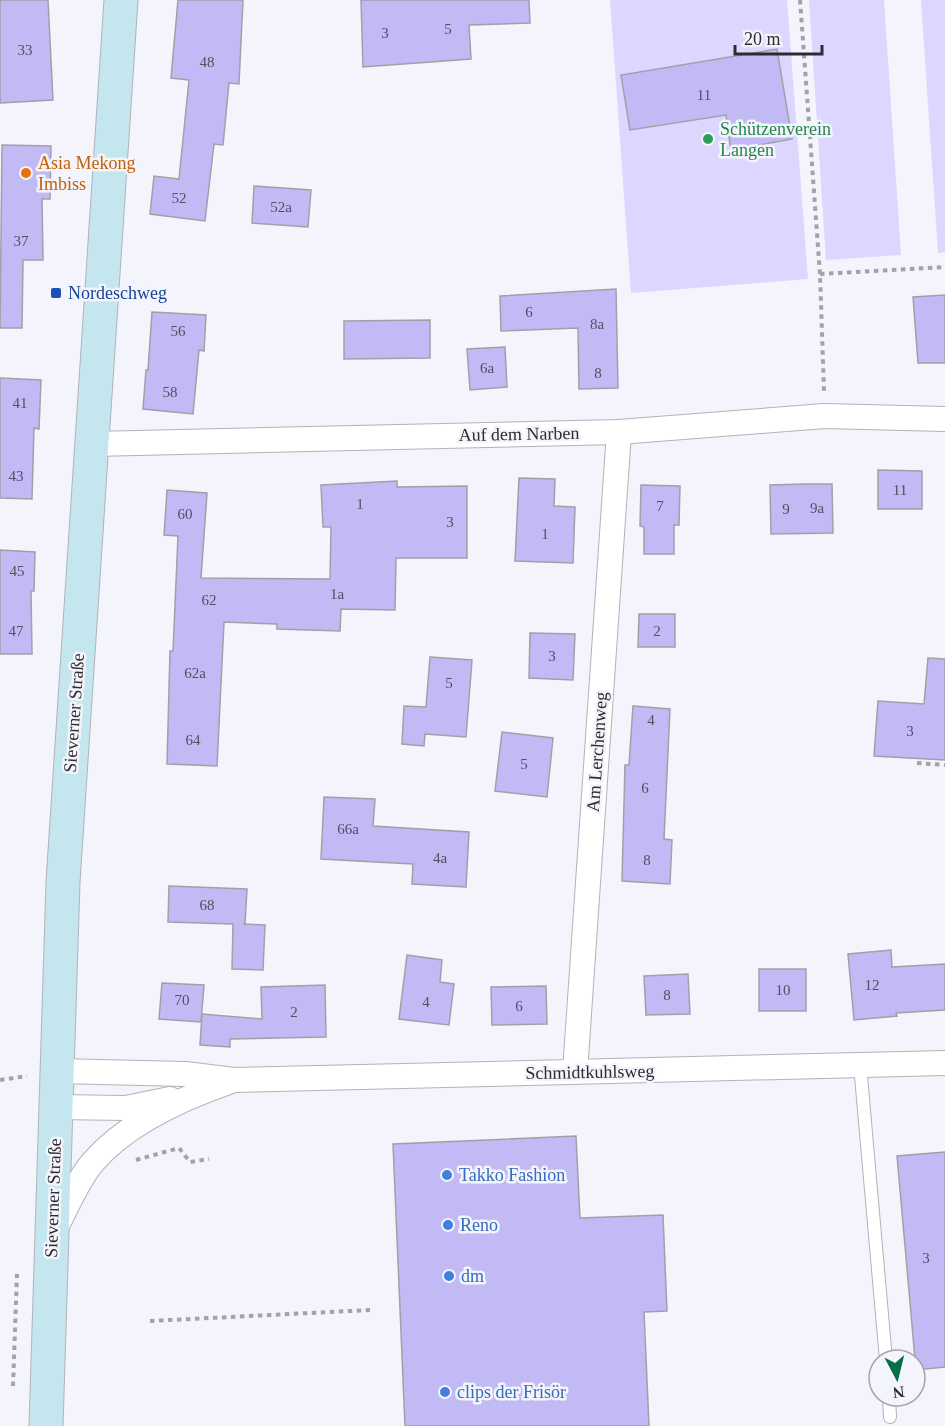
<svg xmlns="http://www.w3.org/2000/svg" width="945" height="1426" viewBox="0 0 945 1426" font-family="'Times New Roman',serif">
	<style>
		.green { fill: #dbd7fe }
		.building { fill: #c1baf4; stroke: #a0a0a8; stroke-width: 1.5 }
		.lines { fill: none; stroke-linecap: round; stroke-linejoin: round }
		.service-casing { stroke: #b3b2ba; stroke-width: 14 }
		.minor-casing { stroke: #b3b2ba; stroke-width: 26 }
		.secondary-casing { stroke: #b3b2ba; stroke-width: 35 }
		.path { stroke: #a3a2a9; stroke-width: 4; stroke-dasharray: 4.5 4.5; stroke-linecap: butt }
		.service { stroke: #fff; stroke-width: 12 }
		.minor { stroke: #fff; stroke-width: 24 }
		.secondary { stroke: #c4e6ef; stroke-width: 33 }
		.leisure-dot { fill: #2e9e5b; stroke: #f4f4fc; stroke-width: 2 }
		.food-dot { fill: #e8710a; stroke: #f4f4fc; stroke-width: 2 }
		.transit-dot { fill: #1a4fb4; stroke: #f4f4fc; stroke-width: 2 }
		.shop-dot { fill: #3f7fe0; stroke: #f4f4fc; stroke-width: 2 }
		.labels { text-anchor: middle; dominant-baseline: central; stroke-width: 5; stroke-linejoin: round; paint-order: stroke }
		.number-label { font-size: 15px; fill: #525061 }
		.leisure-label { font-size: 18px; fill: #27864d; stroke: #f4f4fc; text-anchor: start }
		.food-label { font-size: 18px; fill: #c56008; stroke: #f4f4fc; text-anchor: start }
		.transit-label { font-size: 18px; fill: #164399; stroke: #f4f4fc; text-anchor: start }
		.street-label { font-size: 18px; fill: #2d2c30; stroke: #f4f4fc }
		.shop-label { font-size: 18px; fill: #366cbe; stroke: #f4f4fc; text-anchor: start }
	</style>
	<rect width="100%" height="100%" fill="#f4f4fc"/>
	<!-- green -->
	<g class="green">
		<path d="M 610,0 L 787,0 L 808,279 L 631,293 Z"/>
		<path d="M 809,0 L 884,0 L 901,255 L 826,260 Z"/>
		<path d="M 921,0 L 945,0 L 945,252 L 938,253 Z"/>
	</g>
	<!-- building -->
	<g class="building">
		<path d="M 0,0 L 48,0 L 53,100 L 0,103 Z"/>
		<path d="M 178,0 L 243,0 L 239,84 L 229,83 L 223,145 L 214,144 L 205,221 L 150,214 L 154,176 L 179,179 L 189,80 L 171,78 Z"/>
		<path d="M 361,0 L 529,0 L 530,23 L 469,25 L 471,59 L 363,67 Z"/>
		<path d="M 777,49 L 792,139 L 731,150 L 726,115 L 630,130 L 621,75 Z"/>
		<path d="M 2,145 L 51,146 L 50,199 L 42,199 L 43,260 L 23,260 L 22,328 L 0,328 Z"/>
		<path d="M 254,186 L 311,190 L 308,227 L 252,223 Z"/>
		<path d="M 616,289 L 618,388 L 579,389 L 578,328 L 501,331 L 500,296 Z"/>
		<path d="M 945,295 L 945,363 L 918,363 L 913,297 Z"/>
		<path d="M 152,312 L 206,315 L 204,351 L 199,350 L 193,414 L 143,409 L 146,370 L 148,370 Z"/>
		<path d="M 430,320 L 430,358 L 344,359 L 344,321 Z"/>
		<path d="M 505,347 L 507,387 L 470,390 L 467,349 Z"/>
		<path d="M 0,378 L 41,380 L 39,429 L 34,428 L 32,499 L 0,498 Z"/>
		<path d="M 878,470 L 922,471 L 922,509 L 878,509 Z"/>
		<path d="M 519,478 L 555,479 L 554,506 L 575,507 L 573,563 L 515,561 Z"/>
		<path d="M 397,481 L 397,487 L 467,486 L 467,558 L 396,558 L 395,610 L 341,609 L 340,631 L 277,629 L 277,624 L 224,622 L 217,766 L 167,764 L 170,651 L 173,651 L 178,536 L 164,535 L 167,490 L 207,493 L 201,578 L 330,579 L 331,527 L 323,527 L 321,485 Z"/>
		<path d="M 802,484 L 832,484 L 833,533 L 771,534 L 770,485 Z"/>
		<path d="M 641,485 L 680,486 L 679,525 L 674,525 L 674,554 L 644,554 L 644,527 L 640,526 Z"/>
		<path d="M 0,550 L 35,552 L 34,591 L 31,591 L 32,654 L 0,654 Z"/>
		<path d="M 639,614 L 675,614 L 675,647 L 638,647 Z"/>
		<path d="M 530,633 L 575,634 L 573,680 L 529,678 Z"/>
		<path d="M 430,657 L 472,660 L 466,737 L 425,734 L 424,746 L 402,744 L 404,706 L 426,707 Z"/>
		<path d="M 928,658 L 945,659 L 945,760 L 874,756 L 878,701 L 924,704 Z"/>
		<path d="M 633,706 L 670,709 L 664,839 L 672,840 L 670,884 L 622,881 L 625,765 L 629,765 Z"/>
		<path d="M 502,732 L 553,738 L 547,797 L 495,791 Z"/>
		<path d="M 324,797 L 375,799 L 373,826 L 469,832 L 466,887 L 412,884 L 413,864 L 321,859 Z"/>
		<path d="M 169,886 L 247,889 L 245,924 L 243,924 L 265,925 L 263,970 L 232,969 L 233,924 L 168,922 Z"/>
		<path d="M 891,950 L 892,967 L 945,964 L 945,1010 L 896,1013 L 897,1016 L 854,1020 L 848,954 Z"/>
		<path d="M 407,955 L 442,960 L 440,982 L 454,984 L 449,1025 L 399,1019 Z"/>
		<rect x="759" y="969" width="47" height="42"/>
		<path d="M 688,974 L 690,1014 L 646,1015 L 644,976 Z"/>
		<path d="M 162,983 L 204,985 L 201,1022 L 159,1019 Z"/>
		<path d="M 325,985 L 326,1037 L 230,1039 L 230,1047 L 200,1045 L 202,1014 L 262,1019 L 261,987 Z"/>
		<path d="M 546,986 L 547,1024 L 492,1025 L 491,987 Z"/>
		<path d="M 576,1136 L 580,1218 L 663,1215 L 667,1311 L 644,1312 L 649,1426 L 405,1426 L 393,1144 Z"/>
		<path d="M 945,1152 L 945,1367 L 916,1370 L 897,1156 Z"/>
	</g>
	<g class="lines">
		<!-- service casing -->
		<g class="service-casing">
			<g id="service">
				<path d="M 860,1065 L 886,1360"/>
				<path d="M 889,1396 L 890,1417"/>
			</g>
		</g>
		<!-- minor casing -->
		<g class="minor-casing">
			<g id="minor">
				<path d="M 93,444 L 619,432 L 824,416 L 945,419"/>
				<path d="M 57,1071 L 185,1074 L 234,1080 L 945,1063"/>
				<path d="M 575,1072 L 619,432"/>
				<path d="M 56,1107 L 126,1108 L 170,1099"/>
				<path d="M 53,1233 C 65,1212 78,1178 94,1161 C 127,1123 183,1098 229,1082"/>
			</g>
		</g>
		<!-- secondary casing -->
		<g class="secondary-casing">
			<path id="secondary" d="M 46,1426 L 63,882 L 121,0"/>
		</g>
		<!-- path -->
		<g class="path">
			<path d="M 800,0 L 820,274 L 824,391"/>
			<path d="M 820,274 L 945,267"/>
			<path d="M 917,763 L 945,765"/>
			<path d="M 0,1080 L 27,1076"/>
			<path d="M 136,1160 L 179,1148 L 190,1162 L 209,1159"/>
			<path d="M 150,1321 L 370,1310"/>
			<path d="M 13,1386 L 17,1274"/>
		</g>
		<!-- service -->
		<use href="#service" class="service"/>
		<!-- minor -->
		<use href="#minor" class="minor"/>
		<!-- secondary -->
		<use href="#secondary" class="secondary"/>
	</g>
	<!-- markers -->
	<circle class="leisure-dot" cx="708" cy="139" r="6"/>
	<circle class="food-dot" cx="26" cy="173" r="6"/>
	<rect class="transit-dot" x="50" y="287" width="12" height="12" rx="3"/>
	<g class="shop-dot">
		<circle cx="447" cy="1175" r="6"/>
		<circle cx="448" cy="1225" r="6"/>
		<circle cx="449" cy="1276" r="6"/>
		<circle cx="445" cy="1392" r="6"/>
	</g>
	<g class="labels">
		<!-- number labels -->
		<g class="number-label">
			<text x="448" y="29">5</text>
			<text x="385" y="33">3</text>
			<text x="25" y="50">33</text>
			<text x="207" y="62">48</text>
			<text x="704" y="95">11</text>
			<text x="179" y="198">52</text>
			<text x="281" y="207">52a</text>
			<text x="21" y="241">37</text>
			<text x="529" y="312">6</text>
			<text x="597" y="324">8a</text>
			<text x="178" y="331">56</text>
			<text x="487" y="368">6a</text>
			<text x="598" y="373">8</text>
			<text x="170" y="392">58</text>
			<text x="20" y="403">41</text>
			<text x="16" y="476">43</text>
			<text x="900" y="490">11</text>
			<text x="360" y="504">1</text>
			<text x="660" y="506">7</text>
			<text x="817" y="508">9a</text>
			<text x="786" y="509">9</text>
			<text x="185" y="514">60</text>
			<text x="450" y="522">3</text>
			<text x="545" y="534">1</text>
			<text x="17" y="571">45</text>
			<text x="337" y="594">1a</text>
			<text x="209" y="600">62</text>
			<text x="16" y="631">47</text>
			<text x="657" y="631">2</text>
			<text x="552" y="656">3</text>
			<text x="195" y="673">62a</text>
			<text x="449" y="683">5</text>
			<text x="651" y="720">4</text>
			<text x="910" y="731">3</text>
			<text x="193" y="740">64</text>
			<text x="524" y="764">5</text>
			<text x="645" y="788">6</text>
			<text x="348" y="829">66a</text>
			<text x="440" y="858">4a</text>
			<text x="647" y="860">8</text>
			<text x="207" y="905">68</text>
			<text x="872" y="985">12</text>
			<text x="783" y="990">10</text>
			<text x="667" y="995">8</text>
			<text x="182" y="1000">70</text>
			<text x="426" y="1002">4</text>
			<text x="519" y="1006">6</text>
			<text x="294" y="1012">2</text>
			<text x="926" y="1258">3</text>
		</g>
		<!-- leisure labels -->
		<g class="leisure-label">
			<text x="720" y="129">Schützenverein<tspan x="720" dy="21">Langen</tspan></text>
		</g>
		<!-- food labels -->
		<g class="food-label">
			<text x="38" y="163">Asia Mekong<tspan x="38" dy="21">Imbiss</tspan></text>
		</g>
		<!-- transit labels -->
		<g class="transit-label">
			<text x="68" y="293">Nordeschweg</text>
		</g>
		<!-- street labels -->
		<g class="street-label">
			<text transform="translate(519 434) rotate(-1)">Auf dem Narben</text>
			<text transform="translate(74 713) rotate(-86)">Sieverner Straße</text>
			<text transform="translate(597 752) rotate(-86)">Am Lerchenweg</text>
			<text transform="translate(590 1072) rotate(-1)">Schmidtkuhlsweg</text>
			<text transform="translate(53 1198) rotate(-88)">Sieverner Straße</text>
		</g>
		<!-- shop labels -->
		<g class="shop-label">
			<text x="459" y="1175">Takko Fashion</text>
			<text x="460" y="1225">Reno</text>
			<text x="461" y="1276">dm</text>
			<text x="457" y="1392">clips der Frisör</text>
		</g>
	</g>
	<!-- north arrow -->
	<g transform="translate(897 1378) rotate(173)"><circle r="28" fill="#f4f4fc" stroke="#a4a4aa" stroke-width="1.5"/>
	<path d="M0-4.5L10 22L0 15L-10 22Z" fill="#076f46"/>
	<text y="-9" font-size="16" font-weight="bold" text-anchor="middle" fill="#2d2c30">N</text>
	</g>
	<!-- scale -->
	<path d="M735 45v9h87v-9" fill="none" stroke="#2d2c30" stroke-width="3"/>
	<text x="744" y="45" font-size="18" fill="#2d2c30" stroke="#f4f4fc" stroke-width="4.5" paint-order="stroke">20 m</text>
</svg>
